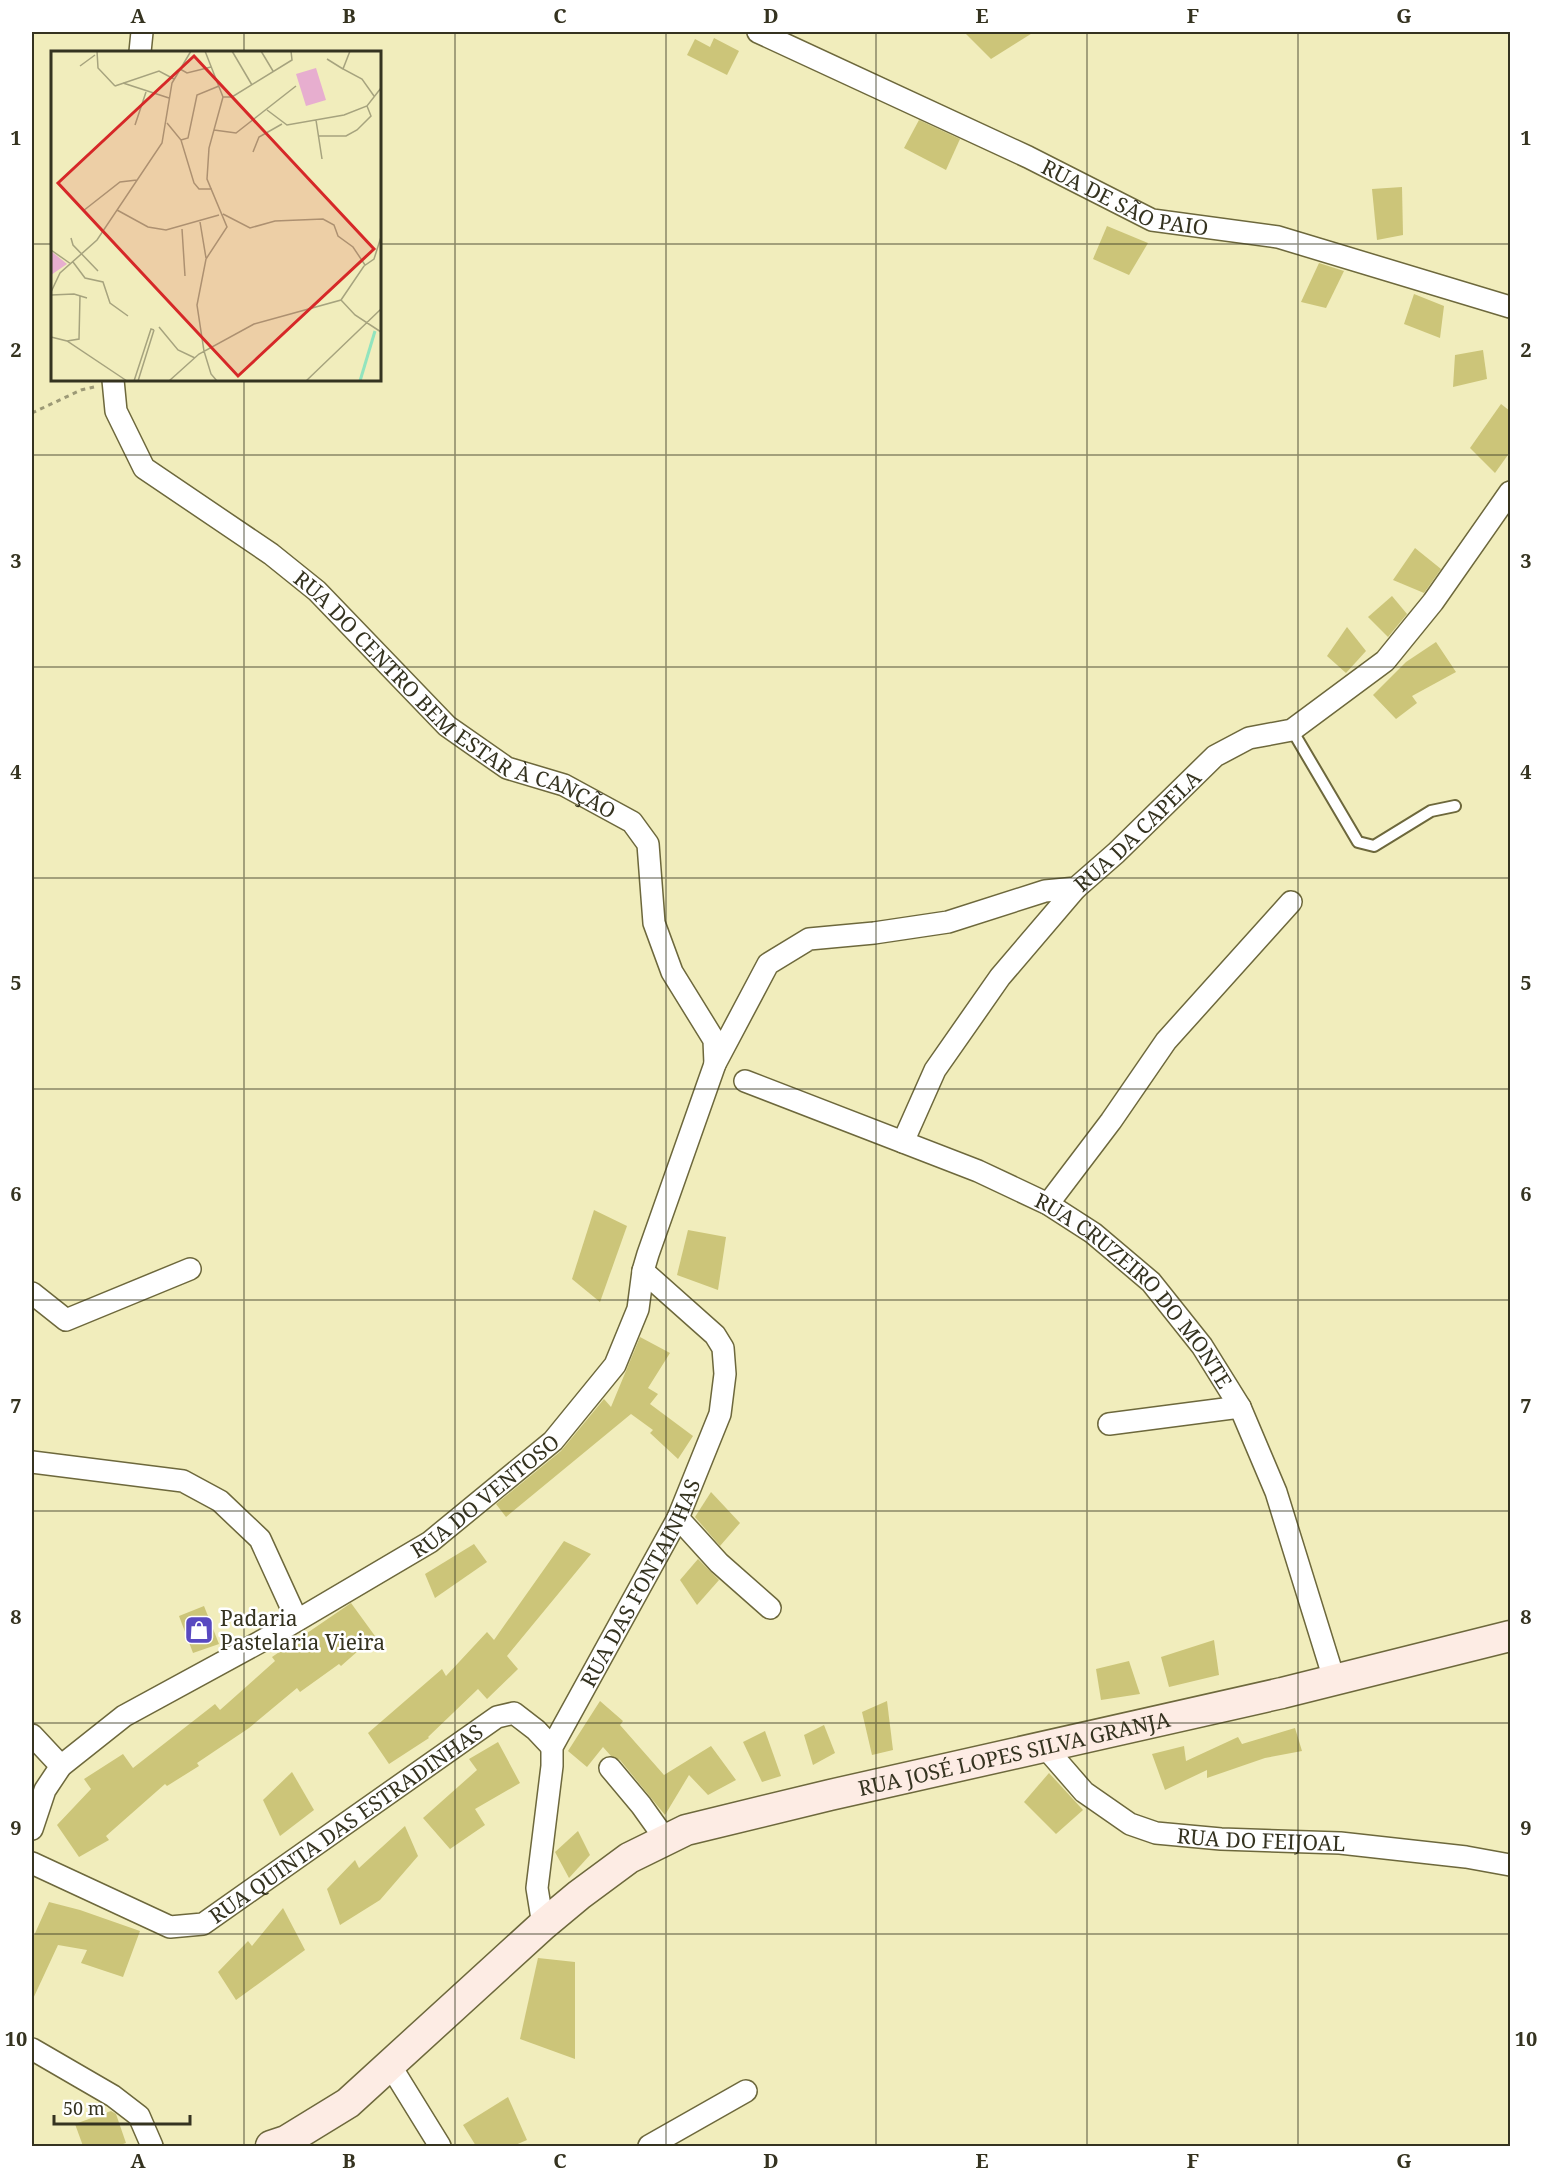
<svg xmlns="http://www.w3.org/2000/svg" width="1542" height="2178" viewBox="0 0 1542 2178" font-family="'Noto Serif',serif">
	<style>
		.building { fill: #ccc579 }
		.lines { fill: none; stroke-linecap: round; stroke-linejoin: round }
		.service-casing { stroke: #6d683c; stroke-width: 14 }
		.minor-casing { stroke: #6d683c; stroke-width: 24 }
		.secondary-casing { stroke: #6d683c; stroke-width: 33 }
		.path { stroke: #9c9976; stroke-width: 3; stroke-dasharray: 4.5 4.5; stroke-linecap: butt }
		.service { stroke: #fff; stroke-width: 10 }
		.minor { stroke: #fff; stroke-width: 21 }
		.secondary { stroke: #fdece4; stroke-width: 30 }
		.grid { fill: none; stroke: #353320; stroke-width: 1.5; stroke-opacity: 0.55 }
		.labels { text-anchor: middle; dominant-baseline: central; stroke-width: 5; stroke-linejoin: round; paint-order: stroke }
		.street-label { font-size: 21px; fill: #353320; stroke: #fff }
		.poi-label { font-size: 21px; fill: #353320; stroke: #fff; text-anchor: start }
		.inset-river { fill: none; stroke: #92e4be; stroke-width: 3 }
		.inset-road { fill: none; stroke: #a6a37e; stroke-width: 1.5 }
		.view { fill: #d62828; fill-opacity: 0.15; stroke: #d62828; stroke-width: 3 }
		.inset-edge { fill: none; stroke: #353320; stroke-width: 3 }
		.neatline { fill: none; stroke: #353320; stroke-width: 2 }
		.grid-label { font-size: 20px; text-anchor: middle; font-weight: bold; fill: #353320 }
	</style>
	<rect width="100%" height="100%" fill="#f1edbc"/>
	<!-- building -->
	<g class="building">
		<path d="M 964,32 L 1034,32 L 991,59 Z"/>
		<path d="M 714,38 L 739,51 L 727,75 L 687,55 L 695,39 L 710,47 Z"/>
		<path d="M 919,120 L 960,139 L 946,170 L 904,148 Z"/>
		<path d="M 1402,187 L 1403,235 L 1377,240 L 1372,189 Z"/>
		<path d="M 1107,226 L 1148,243 L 1129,275 L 1093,259 Z"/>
		<path d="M 1319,263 L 1344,271 L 1326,308 L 1301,302 Z"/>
		<path d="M 1414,294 L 1444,306 L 1440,338 L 1404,324 Z"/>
		<path d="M 1483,350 L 1487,379 L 1453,387 L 1455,355 Z"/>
		<path d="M 1501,404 L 1510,411 L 1510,452 L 1495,473 L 1470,448 Z"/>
		<path d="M 1415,548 L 1441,569 L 1424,593 L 1393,580 Z"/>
		<path d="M 1392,596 L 1407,614 L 1388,637 L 1368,617 Z"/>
		<path d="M 1347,627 L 1366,651 L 1346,673 L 1327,656 Z"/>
		<path d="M 1436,642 L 1456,672 L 1412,696 L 1417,703 L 1396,719 L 1373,695 L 1406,662 Z"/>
		<path d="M 594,1210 L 627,1226 L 600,1302 L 572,1279 Z"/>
		<path d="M 688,1230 L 726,1237 L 718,1290 L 677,1275 Z"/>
		<path d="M 640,1337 L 670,1353 L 648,1388 L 658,1394 L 650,1404 L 693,1436 L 678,1459 L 650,1433 L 653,1430 L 631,1414 L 506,1517 L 496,1504 L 561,1451 L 604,1399 L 611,1407 Z"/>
		<path d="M 711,1492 L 740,1523 L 720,1546 L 695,1517 Z"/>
		<path d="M 564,1541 L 591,1554 L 507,1656 L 518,1669 L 487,1699 L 478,1689 L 428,1737 L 429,1738 L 389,1764 L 368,1733 L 442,1669 L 446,1676 L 487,1632 L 494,1640 Z"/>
		<path d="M 474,1544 L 487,1562 L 435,1598 L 425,1574 Z"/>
		<path d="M 698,1559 L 719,1580 L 697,1605 L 680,1580 Z"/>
		<path d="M 351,1603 L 375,1636 L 341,1666 L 339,1664 L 300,1692 L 297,1688 L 249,1728 L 197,1763 L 199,1766 L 167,1786 L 165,1784 L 106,1836 L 109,1840 L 79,1857 L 57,1825 L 91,1789 L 84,1779 L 123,1754 L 133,1768 L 215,1704 L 220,1710 L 275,1661 L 272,1657 Z"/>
		<path d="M 204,1606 L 219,1644 L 193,1653 L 179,1616 Z"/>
		<path d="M 1214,1640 L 1219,1675 L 1169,1687 L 1161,1657 Z"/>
		<path d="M 1129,1661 L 1140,1694 L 1101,1700 L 1096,1669 Z"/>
		<path d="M 600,1701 L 623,1721 L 620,1725 L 664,1775 L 711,1746 L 736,1780 L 708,1795 L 689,1775 L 665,1815 L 620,1760 L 611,1756 L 603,1747 L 587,1767 L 568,1751 Z"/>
		<path d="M 887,1701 L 893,1750 L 872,1755 L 862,1712 Z"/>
		<path d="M 824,1725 L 835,1753 L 813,1765 L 804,1735 Z"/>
		<path d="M 1295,1728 L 1302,1751 L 1265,1758 L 1207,1778 L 1207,1770 L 1165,1790 L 1152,1754 L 1184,1746 L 1186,1761 L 1238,1737 L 1242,1744 Z"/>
		<path d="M 765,1731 L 781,1776 L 762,1782 L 743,1742 Z"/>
		<path d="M 498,1742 L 520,1783 L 475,1809 L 485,1825 L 450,1849 L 423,1818 L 477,1770 L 469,1759 Z"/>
		<path d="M 292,1772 L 314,1810 L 280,1836 L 263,1800 Z"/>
		<path d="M 1049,1773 L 1083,1810 L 1056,1834 L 1024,1802 Z"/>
		<path d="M 405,1826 L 418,1856 L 380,1900 L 340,1925 L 327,1889 L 355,1860 L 359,1868 Z"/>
		<path d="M 578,1831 L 590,1855 L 569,1878 L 555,1852 Z"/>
		<path d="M 49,1902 L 80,1910 L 140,1931 L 123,1977 L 81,1963 L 87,1950 L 58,1945 L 32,2001 L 32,1940 Z"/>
		<path d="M 283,1908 L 305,1950 L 236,2000 L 218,1972 L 248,1941 L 252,1946 Z"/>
		<path d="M 538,1958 L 575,1962 L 575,2059 L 520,2039 Z"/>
		<path d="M 508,2097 L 527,2140 L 513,2146 L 476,2146 L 463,2125 Z"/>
		<path d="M 111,2111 L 116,2114 L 126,2143 L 117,2146 L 83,2146 L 75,2124 Z"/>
	</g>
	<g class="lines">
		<!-- service casing -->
		<g class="service-casing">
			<path id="service" d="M 1292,730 L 1358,842 L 1374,846 L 1431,811 L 1455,806"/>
		</g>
		<!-- minor casing -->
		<g class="minor-casing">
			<g id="minor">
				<path id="s1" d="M 758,32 L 1028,157 L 1152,220 L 1278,237 L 1510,307"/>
				<path d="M 140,52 L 142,32"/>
				<path id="s2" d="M 113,380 L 116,411 L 144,468 L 271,554 L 317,591 L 447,726 L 507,768 L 564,785 L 632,822 L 648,844 L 654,923 L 672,972 L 714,1040 L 715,1064"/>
				<path id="s3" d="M 745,1081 L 978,1171 L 1048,1204 L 1093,1233 L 1151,1282 L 1202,1346 L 1240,1407 L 1276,1492 L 1334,1679"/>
				<path d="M 903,1142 L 935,1070 L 1000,977 L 1076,888"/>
				<path d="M 1048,1204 L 1111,1121 L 1166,1041 L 1291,902"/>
				<path d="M 32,1293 L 66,1320 L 190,1269"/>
				<path d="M 1109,1424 L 1240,1407"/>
				<path d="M 32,1462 L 183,1481 L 220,1501 L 260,1539 L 297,1620"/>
				<path d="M 678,1518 L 719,1563 L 770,1608"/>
				<path d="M 32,1735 L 61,1766"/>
				<path id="s4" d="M 1044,1746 L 1084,1792 L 1130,1824 L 1156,1833 L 1221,1839 L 1340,1843 L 1466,1857 L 1510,1865"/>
				<path d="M 610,1768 L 641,1805 L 666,1840"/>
				<path id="s5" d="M 32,1829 L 45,1790 L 61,1766 L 124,1716 L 269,1637 L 430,1542 L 553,1441 L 615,1365 L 638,1309 L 643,1271 L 648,1254 L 715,1064 L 768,964 L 809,939 L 874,933 L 948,922 L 1045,891 L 1076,888 L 1116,853 L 1215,756 L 1249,738 L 1292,730 L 1385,661 L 1433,602 L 1510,492"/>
				<path id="s6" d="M 32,1863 L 170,1927 L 203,1924 L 497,1717 L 514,1713 L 536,1730 L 552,1747"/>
				<path id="s7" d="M 543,1925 L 537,1888 L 552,1766 L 552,1747 L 678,1518 L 720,1414 L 725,1374 L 723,1348 L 715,1335 L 643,1271"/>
				<path d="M 32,2049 L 113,2096 L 139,2116 L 152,2146"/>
				<path d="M 390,2065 L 440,2146"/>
				<path d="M 649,2146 L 746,2091"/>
			</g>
		</g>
		<!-- secondary casing -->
		<g class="secondary-casing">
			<g id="secondary">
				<path id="s8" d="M 271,2146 L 286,2141 L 348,2103 L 543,1925 L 579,1895 L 629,1858 L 686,1830 L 830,1795 L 1282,1693 L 1510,1636"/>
			</g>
		</g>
		<!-- path -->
		<path class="path" d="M 32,413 L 81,390 L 94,387"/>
		<!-- service -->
		<use href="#service" class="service"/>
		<!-- minor -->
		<use href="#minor" class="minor"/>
		<!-- secondary -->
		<use href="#secondary" class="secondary"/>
	</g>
	<!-- grid -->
	<path class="grid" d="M 244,32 L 244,52M 455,32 L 455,2146M 666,32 L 666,2146M 876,32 L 876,2146M 1087,32 L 1087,2146M 1298,32 L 1298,2146M 32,244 L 52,244M 380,244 L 1510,244M 244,380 L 244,2146M 32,455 L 1510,455M 32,667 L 1510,667M 32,878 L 1510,878M 32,1089 L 1510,1089M 32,1300 L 1510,1300M 32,1511 L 1510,1511M 32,1723 L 1510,1723M 32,1934 L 1510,1934"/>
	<!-- icons -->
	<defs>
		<g id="shop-square" transform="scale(1.5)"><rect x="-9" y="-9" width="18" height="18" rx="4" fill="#5949c1" stroke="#fff"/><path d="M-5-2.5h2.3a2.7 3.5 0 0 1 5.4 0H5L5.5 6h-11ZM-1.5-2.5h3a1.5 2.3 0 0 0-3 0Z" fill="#fff"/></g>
	</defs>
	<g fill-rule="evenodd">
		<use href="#shop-square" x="199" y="1630"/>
	</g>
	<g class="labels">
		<!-- street labels -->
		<g class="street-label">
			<text stroke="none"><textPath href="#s1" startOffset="404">RUA DE SÃO PAIO</textPath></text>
			<text stroke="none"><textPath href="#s2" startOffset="483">RUA DO CENTRO BEM ESTAR À CANÇÃO</textPath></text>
			<text stroke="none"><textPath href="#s5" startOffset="1596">RUA DA CAPELA</textPath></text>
			<text stroke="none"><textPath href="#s3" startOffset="450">RUA CRUZEIRO DO MONTE</textPath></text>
			<text stroke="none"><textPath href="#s5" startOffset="574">RUA DO VENTOSO</textPath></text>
			<text stroke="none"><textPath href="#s7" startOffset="366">RUA DAS FONTAINHAS</textPath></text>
			<text stroke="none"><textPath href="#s8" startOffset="862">RUA JOSÉ LOPES SILVA GRANJA</textPath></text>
			<text stroke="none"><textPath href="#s6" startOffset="360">RUA QUINTA DAS ESTRADINHAS</textPath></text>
			<text stroke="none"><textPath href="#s4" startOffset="250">RUA DO FEIJOAL</textPath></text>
		</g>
		<!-- poi labels -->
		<g class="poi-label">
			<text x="220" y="1618">Padaria<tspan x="220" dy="24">Pastelaria Vieira</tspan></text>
		</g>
	</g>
	<!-- overview -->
	<g transform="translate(51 51)">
		<rect width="330" height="330" fill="#f1edbc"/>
		<path d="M 265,17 L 275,49 L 255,55 L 245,23 ZM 0,200 L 16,213 L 0,224 Z" fill="#e7aecf"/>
		<path class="inset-river" d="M 309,330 L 324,280"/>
		<path class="inset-road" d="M 46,0 L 47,17 L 64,35M 154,0 L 172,46 L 158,97 L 156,128 L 176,176 L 155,208 L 146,254 L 153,300 L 160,323 L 166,330M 181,0 L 201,34M 210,0 L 222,20M 299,0 L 292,18 L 311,28 L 323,45M 276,8 L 292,18M 29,15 L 44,4M 129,18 L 136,22 L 160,16M 72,32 L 118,47M 64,35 L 108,20 L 123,28M 172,46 L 181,46 L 241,9 L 240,0M 216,59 L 236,74 L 293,64 L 316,55 L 330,37M 265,69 L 271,108M 116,72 L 130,89 L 143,132 L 148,138 L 161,138M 84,74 L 95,41M 163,79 L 185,82 L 245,35M 268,85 L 295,85 L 306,79 L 320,65 L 316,55M 130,89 L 137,87 L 146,44 L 168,35M 202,101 L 208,86 L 231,73M 66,159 L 97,176 L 115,179 L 168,164M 32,160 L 69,131 L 86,129M 172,163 L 199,177 L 224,170 L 272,168 L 283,174 L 287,185 L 302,196 L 314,214M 149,171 L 155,207M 131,178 L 134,225M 20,187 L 22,194 L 47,220M 0,199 L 20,213M 22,211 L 34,227 L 52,231 L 59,252 L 77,265M 0,241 L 9,222 L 46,189 L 111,92 L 121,32 L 140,0M 0,244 L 23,243 L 36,247M 290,249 L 304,264 L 330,281M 108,276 L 127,299 L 144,307M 0,286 L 16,290 L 76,330M 16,290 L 28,288 L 29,245M 83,330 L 100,278 L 103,279M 87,330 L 103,279M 118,330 L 148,303 L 203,273 L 290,249 L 313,215 L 323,208 L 330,186M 255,330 L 330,258"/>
		<path class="view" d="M 143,5 L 323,198 L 187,325 L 7,132 Z"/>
		<rect width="330" height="330" class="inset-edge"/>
	</g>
	<!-- border -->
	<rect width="1542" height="2178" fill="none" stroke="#ffffff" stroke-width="66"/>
	<!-- scale -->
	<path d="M54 2115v9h136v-9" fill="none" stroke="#353320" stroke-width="3"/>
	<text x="63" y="2115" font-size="18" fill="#353320" stroke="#ffffff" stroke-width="4.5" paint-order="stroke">50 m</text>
	<rect x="33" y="33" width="1476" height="2112" class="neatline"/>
	<g class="grid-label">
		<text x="138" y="23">A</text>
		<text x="349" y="23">B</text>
		<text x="560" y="23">C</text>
		<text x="771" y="23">D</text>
		<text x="982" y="23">E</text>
		<text x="1193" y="23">F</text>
		<text x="1404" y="23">G</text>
		<text x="16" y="145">1</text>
		<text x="1526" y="145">1</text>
		<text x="16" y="357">2</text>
		<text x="1526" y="357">2</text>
		<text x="16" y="568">3</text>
		<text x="1526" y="568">3</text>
		<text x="16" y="779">4</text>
		<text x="1526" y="779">4</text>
		<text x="16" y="990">5</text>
		<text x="1526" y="990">5</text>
		<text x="16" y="1201">6</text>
		<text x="1526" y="1201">6</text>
		<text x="16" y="1413">7</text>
		<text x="1526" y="1413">7</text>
		<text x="16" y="1624">8</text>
		<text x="1526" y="1624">8</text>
		<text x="16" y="1835">9</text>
		<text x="1526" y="1835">9</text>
		<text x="16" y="2046">10</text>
		<text x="1526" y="2046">10</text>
		<text x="138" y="2168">A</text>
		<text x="349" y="2168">B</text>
		<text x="560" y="2168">C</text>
		<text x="771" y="2168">D</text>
		<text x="982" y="2168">E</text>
		<text x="1193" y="2168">F</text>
		<text x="1404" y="2168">G</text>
	</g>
</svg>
